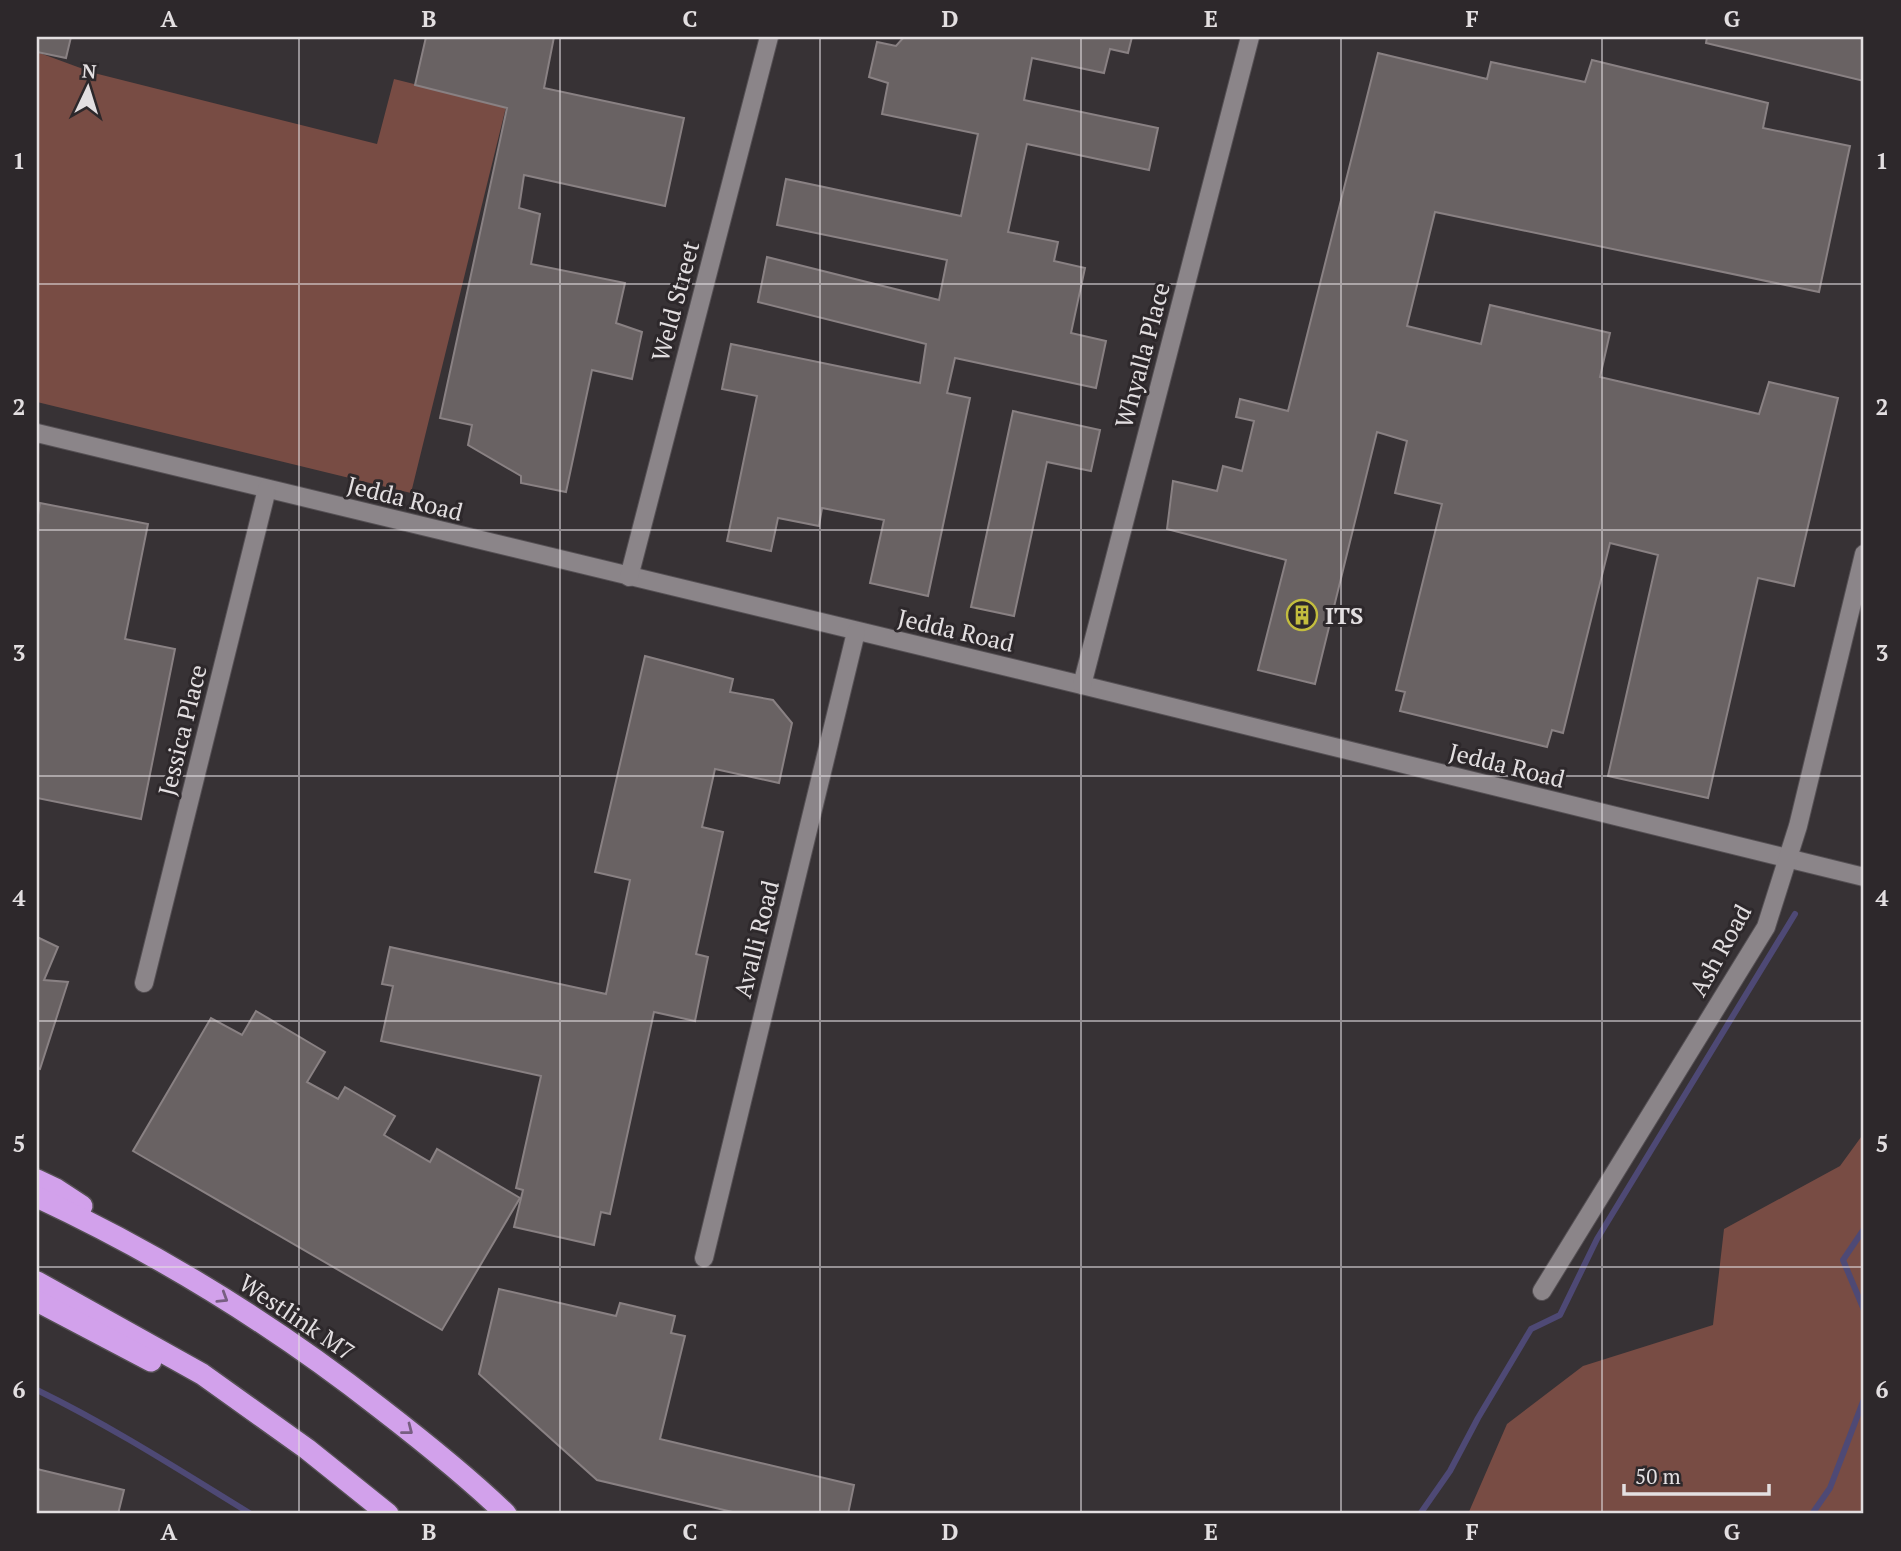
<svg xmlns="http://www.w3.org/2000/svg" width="1901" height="1551" viewBox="0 0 1901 1551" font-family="'PT Serif',serif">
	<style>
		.green { fill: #784c44 }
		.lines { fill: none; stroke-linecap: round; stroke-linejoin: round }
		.stream { stroke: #4e4975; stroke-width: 6 }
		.building { fill: #696263; stroke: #898183; stroke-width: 2 }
		.minor-casing { stroke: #555054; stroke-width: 20 }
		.motorway-casing { stroke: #555054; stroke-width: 24 }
		.minor { stroke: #8b8589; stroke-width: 18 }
		.motorway { stroke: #d2a1eb; stroke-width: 21 }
		.oneway { stroke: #775e81 }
		.grid { fill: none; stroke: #e3dfe1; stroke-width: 2; stroke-opacity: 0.55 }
		.labels { text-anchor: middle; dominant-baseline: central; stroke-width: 6; stroke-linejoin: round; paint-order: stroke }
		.street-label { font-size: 24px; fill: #e3dfe1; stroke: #2d282b }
		.poi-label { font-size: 24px; font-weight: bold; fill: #e3dfe1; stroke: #2d282b; text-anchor: start }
		.neatline { fill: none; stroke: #e3dfe1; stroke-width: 2.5 }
		.grid-label { font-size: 23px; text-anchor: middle; font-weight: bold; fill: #e3dfe1 }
	</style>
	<rect width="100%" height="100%" fill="#373235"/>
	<!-- green -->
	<g class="green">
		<path d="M 37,52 L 94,73 L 377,144 L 394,79 L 506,107 L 411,493 L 37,402 Z"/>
		<path d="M 1864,1133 L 1864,1514 L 1468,1514 L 1507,1424 L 1583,1366 L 1713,1325 L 1724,1229 L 1840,1166 Z"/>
	</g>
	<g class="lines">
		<!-- stream -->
		<g class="stream">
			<path d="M 1864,1229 L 1843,1260 L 1864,1310"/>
			<path d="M 37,1390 C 111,1426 181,1471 251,1514"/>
			<path d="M 1420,1514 L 1450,1471 L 1478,1418 L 1531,1329 L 1560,1315 L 1597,1239 L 1795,914"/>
			<path d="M 1812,1514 L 1830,1488 L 1864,1399"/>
		</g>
	</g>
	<!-- building -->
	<g class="building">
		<path d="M 37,37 L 71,37 L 66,58 L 37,52 Z"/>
		<path d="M 426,37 L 554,37 L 544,88 L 684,118 L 665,206 L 524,175 L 519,208 L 540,214 L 531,264 L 625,283 L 616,323 L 642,332 L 632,379 L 592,370 L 566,492 L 521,483 L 521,476 L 468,445 L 472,425 L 440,418 L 507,108 L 415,85 Z"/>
		<path d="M 904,37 L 1132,37 L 1128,53 L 1110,49 L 1104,73 L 1032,58 L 1024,100 L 1158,128 L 1149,170 L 1027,144 L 1008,232 L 1058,242 L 1054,261 L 1085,268 L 1071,333 L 1106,341 L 1096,388 L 955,358 L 947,393 L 970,398 L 928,596 L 870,583 L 884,520 L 822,508 L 819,526 L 778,518 L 771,551 L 727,541 L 757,396 L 722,389 L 731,344 L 920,383 L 926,344 L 758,302 L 767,257 L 939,300 L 947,260 L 777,225 L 786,179 L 961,216 L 978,134 L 882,114 L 888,83 L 869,77 L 877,42 L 896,46 Z"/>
		<path d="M 1707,37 L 1864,37 L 1864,81 L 1706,43 Z"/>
		<path d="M 1378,53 L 1487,79 L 1491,62 L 1585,82 L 1592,60 L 1768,103 L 1763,128 L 1850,146 L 1819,292 L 1435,212 L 1407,326 L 1481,344 L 1490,305 L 1610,333 L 1600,377 L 1759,414 L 1769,382 L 1838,398 L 1794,586 L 1758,578 L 1708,798 L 1608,776 L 1658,555 L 1610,543 L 1563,733 L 1552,730 L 1547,747 L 1400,711 L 1405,692 L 1396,690 L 1442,504 L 1395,493 L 1407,441 L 1377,432 L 1315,684 L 1258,670 L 1286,560 L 1167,529 L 1173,481 L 1217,491 L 1223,466 L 1242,471 L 1254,421 L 1236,417 L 1240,399 L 1288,411 Z"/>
		<path d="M 1013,411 L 1100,430 L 1091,471 L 1047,462 L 1014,616 L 971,607 Z"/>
		<path d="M 40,503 L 148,524 L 125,639 L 175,649 L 141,819 L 37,798 L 37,521 Z"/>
		<path d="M 645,656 L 733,679 L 730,692 L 773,700 L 792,723 L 779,783 L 715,769 L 702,827 L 723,832 L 696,954 L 708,957 L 695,1021 L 654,1012 L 610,1214 L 601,1212 L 594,1245 L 514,1227 L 523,1190 L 516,1188 L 541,1076 L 381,1041 L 393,986 L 382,984 L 390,947 L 606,994 L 630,880 L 595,872 Z"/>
		<path d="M 37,937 L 58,947 L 44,980 L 68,982 L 40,1069 L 37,1068 Z"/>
		<path d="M 256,1011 L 325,1052 L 307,1082 L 338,1099 L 345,1087 L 395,1116 L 384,1135 L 430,1162 L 437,1149 L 520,1198 L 442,1330 L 133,1151 L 211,1018 L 242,1035 Z"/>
		<path d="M 499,1289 L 616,1316 L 620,1303 L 675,1316 L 671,1333 L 685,1336 L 660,1439 L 854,1485 L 848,1514 L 741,1514 L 597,1480 L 479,1374 Z"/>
		<path d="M 37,1469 L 124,1490 L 118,1514 L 37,1514 Z"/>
	</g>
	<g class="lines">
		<!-- minor casing -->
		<g class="minor-casing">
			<g id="minor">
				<path d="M 37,433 L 1082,685 L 1864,877"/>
				<path d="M 629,577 L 769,37"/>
				<path d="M 1082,685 L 1250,37"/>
				<path d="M 144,983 L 267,489"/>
				<path d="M 704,1258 L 856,632"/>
				<path d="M 1542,1291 L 1766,927 L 1798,826 L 1864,554"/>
			</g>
		</g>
		<!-- motorway casing -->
		<g class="motorway-casing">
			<g id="motorway">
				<path d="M 37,1180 L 56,1189 L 82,1206"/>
				<path d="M 37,1197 C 159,1254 274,1325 380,1408 C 424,1442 467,1476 506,1514"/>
				<path d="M 37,1282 L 202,1374 L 307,1449 L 388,1514"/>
				<path d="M 37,1301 L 151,1361"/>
			</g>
		</g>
		<!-- minor -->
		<use href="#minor" class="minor"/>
		<!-- motorway -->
		<use href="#motorway" class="motorway"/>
	</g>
	<!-- one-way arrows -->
	<defs><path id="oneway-chevron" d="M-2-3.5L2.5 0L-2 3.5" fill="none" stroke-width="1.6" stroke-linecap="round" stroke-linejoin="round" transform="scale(1.75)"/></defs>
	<g class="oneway">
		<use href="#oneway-chevron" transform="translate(223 1298) rotate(32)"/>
		<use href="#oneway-chevron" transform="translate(408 1430) rotate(38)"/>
	</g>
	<!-- grid -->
	<path class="grid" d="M 299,37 L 299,1514M 560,37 L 560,1514M 820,37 L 820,1514M 1081,37 L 1081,1514M 1341,37 L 1341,1514M 1602,37 L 1602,1514M 37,284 L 1864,284M 37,530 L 1864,530M 37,776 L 1864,776M 37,1021 L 1864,1021M 37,1267 L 1864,1267"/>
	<!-- icons -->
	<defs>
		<g id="building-ring" transform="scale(1.575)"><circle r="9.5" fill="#2d282b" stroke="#c3bd3e" stroke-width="1.5"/><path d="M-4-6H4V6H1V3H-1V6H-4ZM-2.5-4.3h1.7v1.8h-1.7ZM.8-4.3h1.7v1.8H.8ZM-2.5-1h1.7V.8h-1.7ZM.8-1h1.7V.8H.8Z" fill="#c3bd3e"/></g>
	</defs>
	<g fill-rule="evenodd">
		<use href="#building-ring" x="1302" y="615"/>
	</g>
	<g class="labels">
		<!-- street labels -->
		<g class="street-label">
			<text transform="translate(675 301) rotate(-75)">Weld Street</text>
			<text transform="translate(1142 355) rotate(-75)">Whyalla Place</text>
			<text transform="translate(405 498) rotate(14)">Jedda Road</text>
			<text transform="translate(956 630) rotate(13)">Jedda Road</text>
			<text transform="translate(182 730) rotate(-76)">Jessica Place</text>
			<text transform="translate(1507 765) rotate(14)">Jedda Road</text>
			<text transform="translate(756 939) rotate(-76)">Avalli Road</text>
			<text transform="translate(1720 950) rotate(-61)">Ash Road</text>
			<text transform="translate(297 1317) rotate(34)">Westlink M7</text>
		</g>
		<!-- poi labels -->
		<g class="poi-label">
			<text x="1325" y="615">ITS</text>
		</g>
	</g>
	<!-- border -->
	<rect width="1901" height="1551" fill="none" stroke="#2d282b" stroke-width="77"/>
	<!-- north arrow -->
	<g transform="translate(88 88) rotate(4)" stroke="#2d282b" stroke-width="5" paint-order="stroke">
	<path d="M0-5L12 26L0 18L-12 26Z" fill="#e3dfe1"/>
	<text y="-10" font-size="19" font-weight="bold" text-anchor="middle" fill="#e3dfe1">N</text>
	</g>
	<!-- scale -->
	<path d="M1624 1484v10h145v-10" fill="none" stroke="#e3dfe1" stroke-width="3.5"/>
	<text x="1635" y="1484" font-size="21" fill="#e3dfe1" stroke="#2d282b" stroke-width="5" paint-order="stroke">50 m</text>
	<rect x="38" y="38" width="1824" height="1474" class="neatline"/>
	<g class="grid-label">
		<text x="169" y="27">A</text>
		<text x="429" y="27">B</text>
		<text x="690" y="27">C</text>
		<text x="950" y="27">D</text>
		<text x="1211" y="27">E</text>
		<text x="1472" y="27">F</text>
		<text x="1732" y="27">G</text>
		<text x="19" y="169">1</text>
		<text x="1882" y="169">1</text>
		<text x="19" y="415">2</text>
		<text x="1882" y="415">2</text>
		<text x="19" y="661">3</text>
		<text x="1882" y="661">3</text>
		<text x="19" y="906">4</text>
		<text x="1882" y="906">4</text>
		<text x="19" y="1152">5</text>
		<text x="1882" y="1152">5</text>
		<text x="19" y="1398">6</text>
		<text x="1882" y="1398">6</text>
		<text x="169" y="1540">A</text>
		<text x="429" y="1540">B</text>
		<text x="690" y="1540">C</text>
		<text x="950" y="1540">D</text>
		<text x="1211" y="1540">E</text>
		<text x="1472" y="1540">F</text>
		<text x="1732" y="1540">G</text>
	</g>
</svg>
